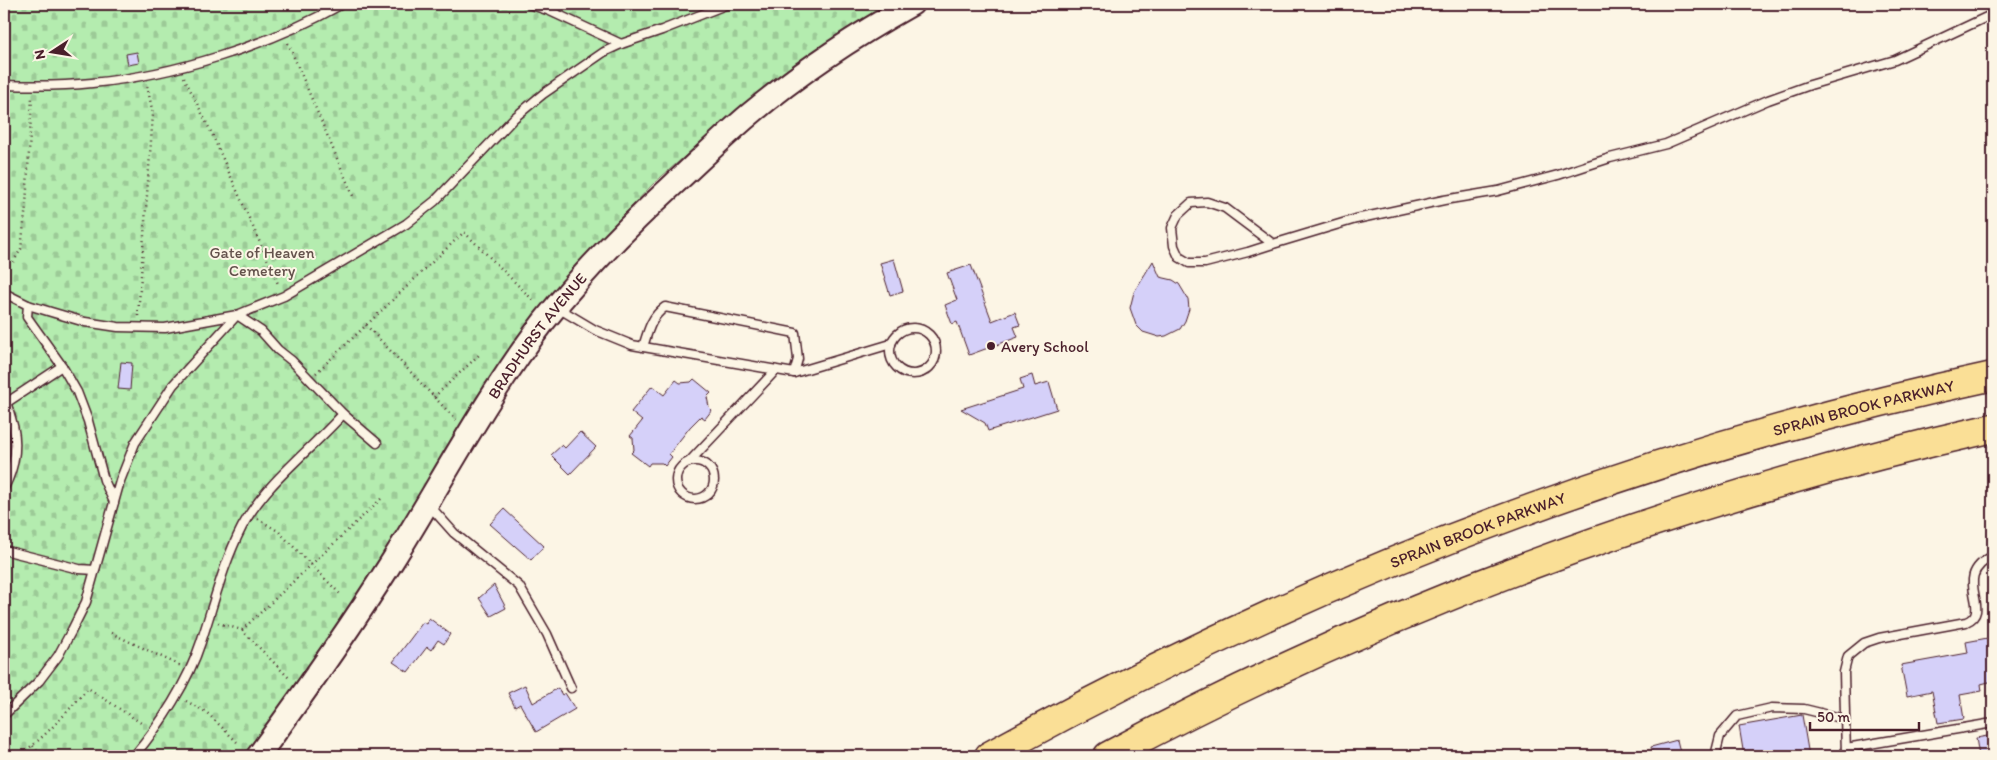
<svg xmlns="http://www.w3.org/2000/svg" width="1997" height="760" viewBox="0 0 1997 760" font-family="Itim,sans-serif">
	<style>
		.cemetery { fill: url(#cemetery-stones); stroke: #7f866d }
		.building { fill: #d5d0f9; stroke: #4a1f2b }
		.lines { fill: none; stroke-linecap: round; stroke-linejoin: round }
		.service-casing { stroke: #4a1f2b; stroke-width: 11 }
		.secondary-casing { stroke: #4a1f2b; stroke-width: 26 }
		.motorway-casing { stroke: #4a1f2b; stroke-width: 31 }
		.path { stroke: #4a1f2b; stroke-width: 2.5; stroke-dasharray: 1 4; stroke-linecap: butt }
		.service { stroke: #fcf5e5; stroke-width: 8 }
		.secondary { stroke: #fcf5e5; stroke-width: 22 }
		.motorway { stroke: #fadf96; stroke-width: 28 }
		.poi-dot { fill: #4a1f2b; stroke: #fcf5e5; stroke-width: 2 }
		.labels { text-anchor: middle; dominant-baseline: central; stroke-width: 4; stroke-linejoin: round; paint-order: stroke }
		.park-label { font-size: 16px; fill: #64524c; stroke: #fcf5e5 }
		.street-label { font-size: 16px; fill: #4a1f2b; stroke: #fcf5e5 }
		.poi-label { font-size: 16px; fill: #4a1f2b; stroke: #fcf5e5; text-anchor: start }
	</style>
	<defs>
		<pattern id="cemetery-stones" width="16" height="16" patternUnits="userSpaceOnUse" patternTransform="scale(1.25)"><rect width="16" height="16" fill="#b4ecaf"/><path d="M2 7V4a2 2 0 0 1 4 0v3zM10 15v-3a2 2 0 0 1 4 0v3z" fill="#9cca97"/></pattern>
	</defs>
	<rect width="100%" height="100%" fill="#fcf5e5"/>
	<filter id="ink" filterUnits="userSpaceOnUse"><feTurbulence type="fractalNoise" baseFrequency=".02" numOctaves="2"/><feDisplacementMap in="SourceGraphic" scale="10" xChannelSelector="R" yChannelSelector="G"/><feConvolveMatrix kernelMatrix="1 2 1 2 8 2 1 2 1" color-interpolation-filters="sRGB"/></filter>
	<g filter="url(#ink)">
		<!-- cemetery -->
		<path class="cemetery" d="M 4,4 L 888,4 L 824,45 L 758,93 L 708,136 L 653,184 L 594,246 L 537,313 L 355,601 L 248,756 L 4,756 Z"/>
		<!-- building -->
		<g class="building">
			<path d="M 137,52 L 139,63 L 128,65 L 126,54 Z"/>
			<path d="M 894,259 L 903,291 L 890,295 L 880,263 Z"/>
			<path d="M 1153,261 L 1160,277 L 1173,280 L 1179,284 L 1188,299 L 1189,309 L 1185,321 L 1180,329 L 1166,336 L 1159,337 L 1143,332 L 1136,325 L 1130,308 L 1134,292 Z"/>
			<path d="M 971,265 L 992,321 L 1015,312 L 1020,325 L 1014,327 L 1018,337 L 969,355 L 957,322 L 952,324 L 945,305 L 957,300 L 947,273 Z"/>
			<path d="M 121,362 L 132,363 L 130,390 L 118,389 Z"/>
			<path d="M 1032,375 L 1035,386 L 1049,382 L 1057,409 L 988,431 L 985,423 L 961,409 L 1023,389 L 1020,379 Z"/>
			<path d="M 694,379 L 711,393 L 707,397 L 709,407 L 712,410 L 705,419 L 701,416 L 690,427 L 669,454 L 672,457 L 665,466 L 662,463 L 650,463 L 648,466 L 631,453 L 634,450 L 633,438 L 630,436 L 642,421 L 631,412 L 652,386 L 664,395 L 676,380 L 680,383 L 691,382 Z"/>
			<path d="M 580,432 L 596,447 L 570,474 L 551,455 L 562,445 L 565,448 Z"/>
			<path d="M 504,509 L 544,546 L 531,560 L 490,524 Z"/>
			<path d="M 494,585 L 506,608 L 491,616 L 479,598 Z"/>
			<path d="M 429,618 L 450,634 L 444,644 L 438,640 L 431,650 L 427,647 L 408,672 L 393,662 L 423,622 L 426,624 Z"/>
			<path d="M 1993,637 L 1993,681 L 1981,684 L 1982,691 L 1960,695 L 1964,719 L 1938,723 L 1932,691 L 1907,696 L 1901,665 L 1968,653 L 1966,642 Z"/>
			<path d="M 525,685 L 533,703 L 558,688 L 562,695 L 565,693 L 575,709 L 536,732 L 520,704 L 515,707 L 508,693 Z"/>
			<path d="M 1802,715 L 1809,756 L 1744,756 L 1739,726 Z"/>
			<path d="M 1993,735 L 1993,756 L 1979,756 L 1976,738 Z"/>
			<path d="M 1677,740 L 1681,756 L 1653,756 L 1651,747 Z"/>
		</g>
		<g class="lines">
			<!-- service casing -->
			<g class="service-casing">
				<g id="service">
					<path d="M 529,4 L 550,11 L 621,44"/>
					<path d="M 4,85 C 33,86 63,86 92,83 C 174,75 270,45 342,4"/>
					<path d="M 1273,244 L 1225,208 L 1207,202 L 1191,203 L 1178,215 L 1172,228 L 1174,246 L 1179,257 L 1189,263 L 1205,263 L 1248,252 L 1273,244 L 1356,219 L 1444,200 L 1498,191 L 1558,175 L 1610,158 L 1666,144 L 1768,100 L 1810,85 L 1895,60 L 1993,14"/>
					<path d="M 4,293 L 28,305 L 51,312 L 85,322 L 118,327 L 165,328 L 237,315 L 284,296 L 406,224 L 435,201 L 514,118 L 543,94 L 604,52 L 621,44 L 662,30 L 728,4"/>
					<path d="M 28,305 L 27,317 L 62,366 L 77,392 L 88,421 L 104,480 L 114,502"/>
					<path d="M 558,308 L 595,330 L 632,345 L 794,373 L 891,344"/>
					<circle cx="913" cy="351" r="23"/>
					<path d="M 643,347 C 648,331 651,317 665,307 L 795,333 L 798,359 L 794,373"/>
					<path d="M 4,400 C 8,405 9,412 11,418 C 19,443 16,465 4,488"/>
					<path d="M 6,403 L 62,366"/>
					<circle cx="695" cy="480" r="19"/>
					<path d="M 689,462 L 776,370"/>
					<path d="M 429,505 L 454,533 L 519,586 L 547,634 L 571,688"/>
					<path d="M 4,550 L 79,569 L 95,570"/>
					<path d="M 4,715 L 39,681 L 58,656 L 72,630 L 86,602 L 120,481 L 135,443 L 173,385 L 237,315 L 261,331 L 278,350 L 292,361 L 343,414 L 377,443"/>
					<path d="M 1846,748 L 1993,723"/>
					<path d="M 134,756 C 161,724 188,682 201,642 C 214,603 223,564 242,527 C 265,483 310,451 343,414"/>
					<path d="M 1715,756 L 1720,736 L 1737,716 L 1772,708 L 1804,709 L 1845,719"/>
					<path d="M 1846,756 L 1844,672 L 1848,656 L 1864,643 L 1879,638 L 1966,622 C 1995,610 1949,577 1993,556"/>
				</g>
			</g>
			<!-- secondary casing -->
			<g class="secondary-casing">
				<g id="secondary">
					<path id="s1" d="M 258,756 C 305,692 351,627 393,560 C 443,480 487,395 545,320 C 584,271 628,226 674,184 C 699,161 723,137 749,115 C 799,73 855,36 912,4"/>
				</g>
			</g>
			<!-- motorway casing -->
			<g class="motorway-casing">
				<g id="motorway">
					<path id="s2" d="M 989,756 C 1303,582 1641,451 1993,376"/>
					<path d="M 1108,756 C 1387,606 1685,497 1993,428"/>
				</g>
			</g>
			<!-- path -->
			<g class="path">
				<path d="M 288,43 L 353,196"/>
				<path d="M 184,77 L 212,134 L 279,286"/>
				<path d="M 13,262 L 21,249 L 26,206 L 32,97"/>
				<path d="M 138,316 L 153,114 L 147,85"/>
				<path d="M 366,325 L 456,420"/>
				<path d="M 316,373 L 464,232 L 534,301"/>
				<path d="M 434,397 L 480,354"/>
				<path d="M 258,519 L 278,531 L 342,596"/>
				<path d="M 218,623 L 242,630 L 289,678"/>
				<path d="M 242,630 L 383,497"/>
				<path d="M 111,633 L 181,666"/>
				<path d="M 186,701 L 206,712 L 237,742"/>
				<path d="M 33,746 L 41,756"/>
				<path d="M 18,756 C 45,738 67,712 88,688 L 144,725"/>
			</g>
			<!-- service -->
			<use href="#service" class="service"/>
			<!-- secondary -->
			<use href="#secondary" class="secondary"/>
			<!-- motorway -->
			<use href="#motorway" class="motorway"/>
		</g>
	</g>
	<!-- markers -->
	<circle class="poi-dot" cx="991" cy="346" r="5"/>
	<g class="labels">
		<!-- park labels -->
		<g class="park-label">
			<text x="262" y="252">Gate of Heaven<tspan x="262" dy="18">Cemetery</tspan></text>
		</g>
		<!-- street labels -->
		<g class="street-label">
			<text stroke="none"><textPath href="#s1" startOffset="505">BRADHURST AVENUE</textPath></text>
			<text stroke="none"><textPath href="#s2" startOffset="944">SPRAIN BROOK PARKWAY</textPath></text>
			<text stroke="none"><textPath href="#s2" startOffset="539">SPRAIN BROOK PARKWAY</textPath></text>
		</g>
		<!-- poi labels -->
		<g class="poi-label">
			<text x="1001" y="346">Avery School</text>
		</g>
	</g>
	<!-- margin -->
	<rect width="1997" height="760" fill="none" stroke="#fcf5e5" stroke-width="20"/>
	<rect x="10" y="10" width="1977" height="740" fill="none" stroke="#4a1f2b" stroke-width="2" filter="url(#ink)"/>
	<!-- north arrow -->
	<g transform="translate(52 52) rotate(258)" stroke="#fcf5e5" stroke-width="4" paint-order="stroke">
	<path d="M0-4L9 19L0 12L-9 19Z" fill="#4a1f2b"/>
	<text y="-8" font-size="14" font-weight="bold" text-anchor="middle" fill="#4a1f2b">N</text>
	</g>
	<!-- scale -->
	<path d="M1810 722v8h109v-8" fill="none" stroke="#4a1f2b" stroke-width="2.5"/>
	<text x="1817" y="722" font-size="15" fill="#4a1f2b" stroke="#fcf5e5" stroke-width="4" paint-order="stroke">50 m</text>
</svg>
